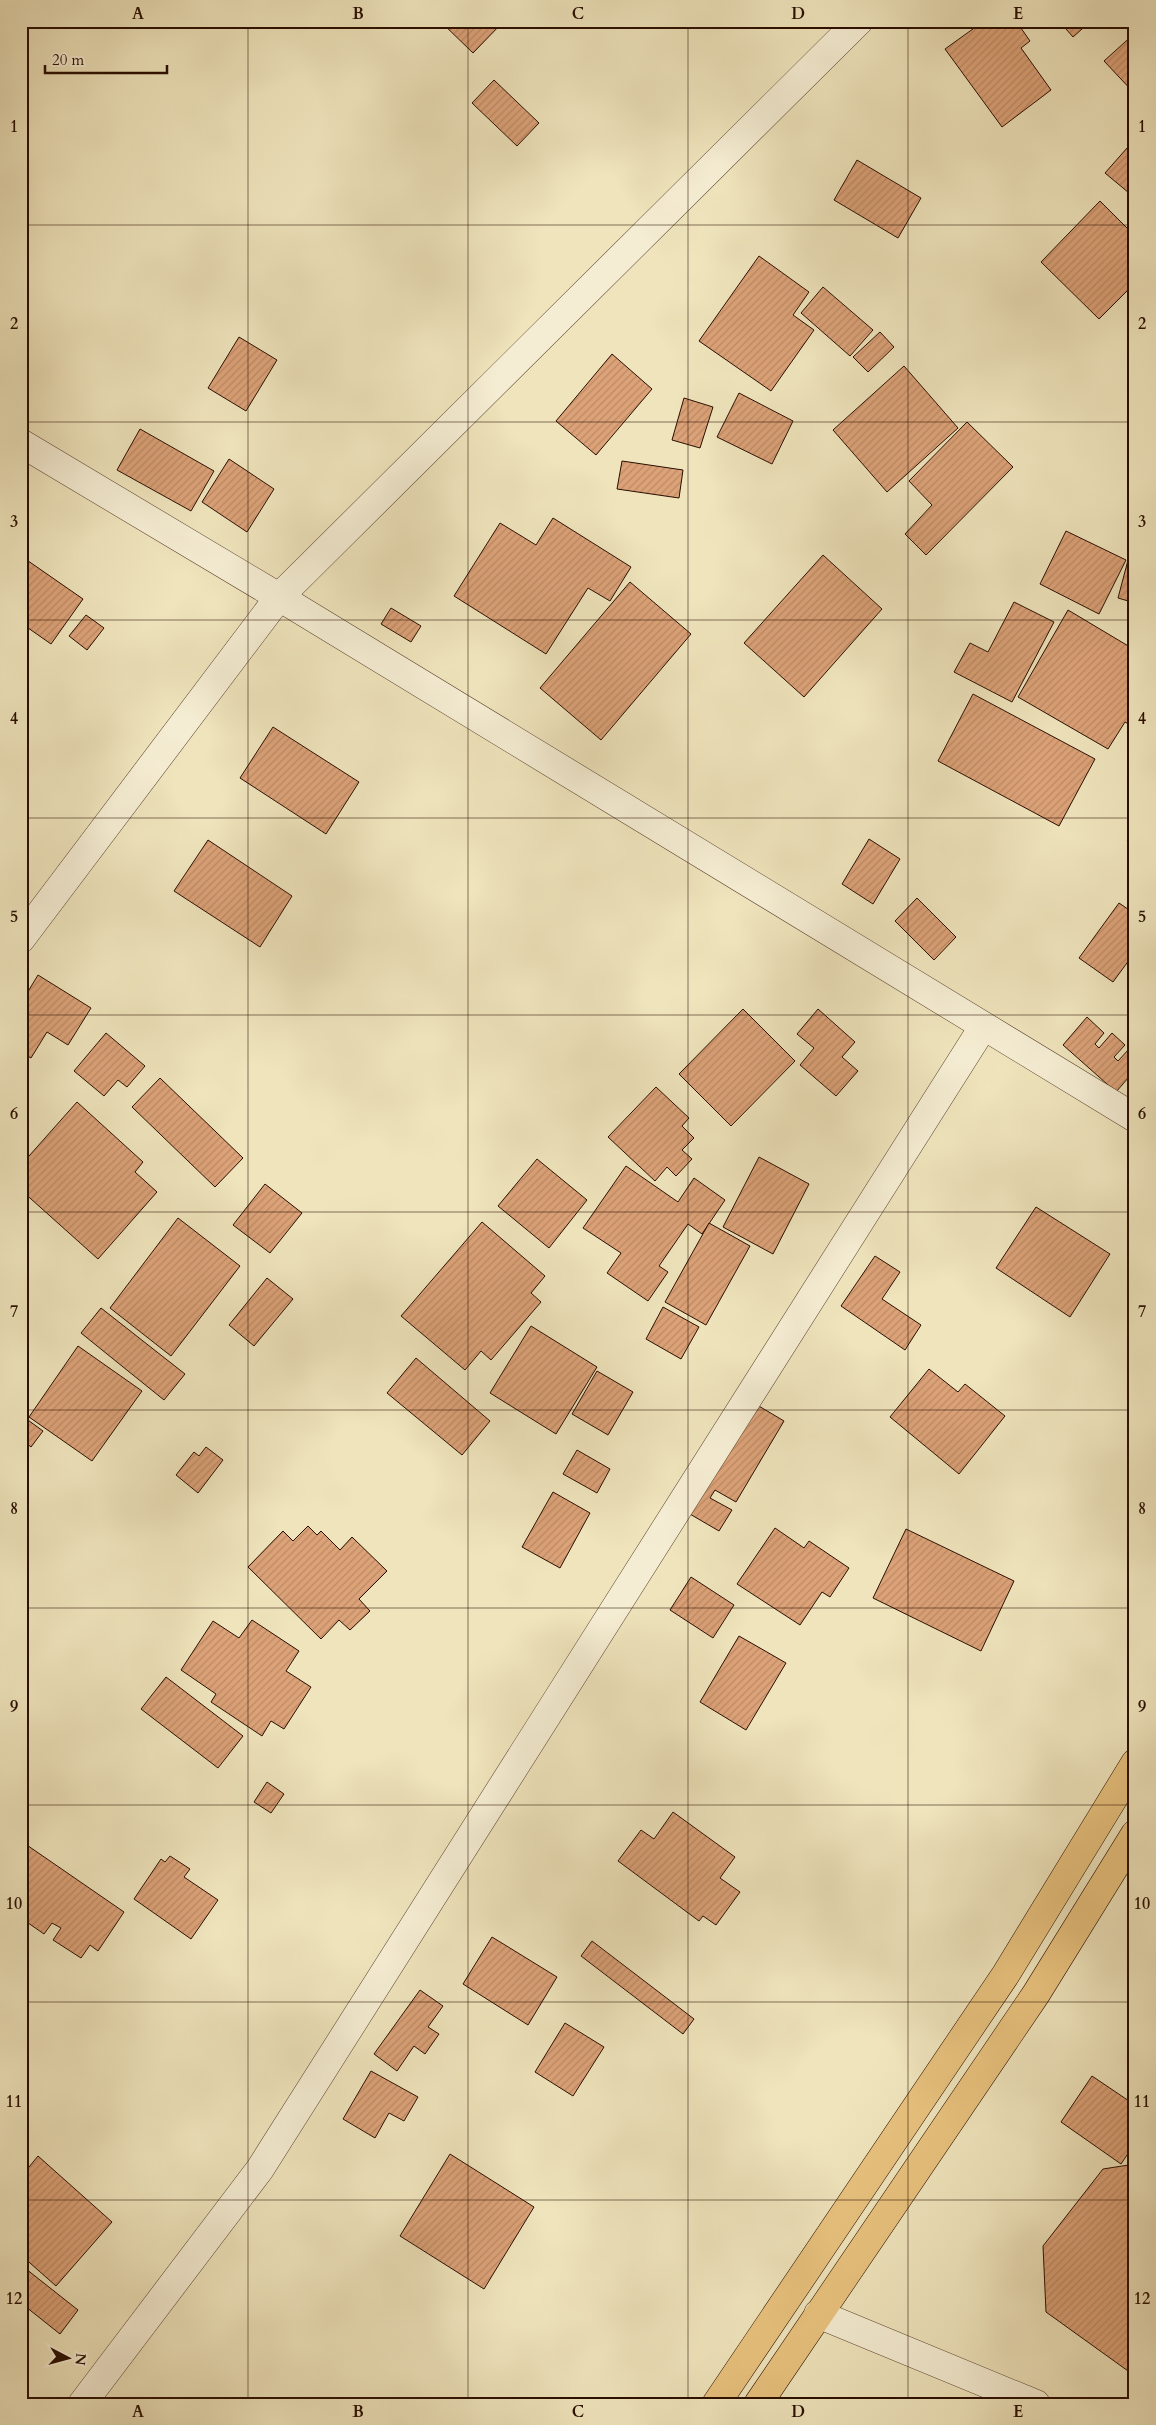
<svg xmlns="http://www.w3.org/2000/svg" width="1156" height="2425" viewBox="0 0 1156 2425" font-family="Cardo,serif">
	<style>
		.building { fill: url(#building-hatch); stroke: #2a0e00 }
		.lines { fill: none; stroke-linecap: round; stroke-linejoin: round }
		.minor-casing { stroke: #5b442f; stroke-width: 29 }
		.major-casing { stroke: #2a0e00; stroke-width: 29 }
		.minor { stroke: #f5edd3; stroke-width: 28 }
		.major { stroke: #e8c27e; stroke-width: 28 }
		.grid { fill: none; stroke: #2a0e00; stroke-width: 1; stroke-opacity: 0.55 }
		.neatline { fill: none; stroke: #2a0e00; stroke-width: 2 }
		.grid-label { font-size: 16px; text-anchor: middle; font-weight: bold; fill: #2a0e00 }
	</style>
	<defs>
		<pattern id="building-hatch" width="6" height="6" patternUnits="userSpaceOnUse" patternTransform="scale(1.25)"><rect width="6" height="6" fill="#dca278"/><path d="M-1 1l2-2M0 6l6-6M5 7l2-2" fill="none" stroke="#bd8a66"/></pattern>
	</defs>
	<rect width="100%" height="100%" fill="#efe4bc"/>
	<filter id="stains"><feTurbulence type="fractalNoise" baseFrequency=".004" numOctaves="4"/><feColorMatrix values="0 0 0 0 .2 0 0 0 0 .09 0 0 0 0 .02 0 0 0 .5 -.17"/></filter>
	<radialGradient id="worn" r=".72"><stop offset=".6" stop-color="#630" stop-opacity="0"/><stop offset="1" stop-color="#630" stop-opacity=".3"/></radialGradient>
	<!-- building -->
	<g class="building">
		<path d="M 440,21 L 504,21 L 473,53 Z"/>
		<path d="M 984,21 L 1016,21 L 1030,41 L 1021,48 L 1051,90 L 1002,127 L 945,49 Z"/>
		<path d="M 1059,21 L 1091,21 L 1073,37 Z"/>
		<path d="M 1135,33 L 1135,94 L 1104,61 Z"/>
		<path d="M 494,80 L 539,123 L 517,146 L 472,103 Z"/>
		<path d="M 1135,139 L 1135,198 L 1105,173 Z"/>
		<path d="M 857,160 L 921,198 L 898,238 L 834,200 Z"/>
		<path d="M 1100,201 L 1135,236 L 1135,283 L 1099,319 L 1041,262 Z"/>
		<path d="M 759,256 L 809,292 L 793,315 L 814,330 L 771,391 L 699,341 Z"/>
		<path d="M 823,287 L 873,330 L 850,356 L 801,313 Z"/>
		<path d="M 880,332 L 894,347 L 868,372 L 853,357 Z"/>
		<path d="M 239,337 L 277,360 L 246,411 L 208,388 Z"/>
		<path d="M 612,354 L 652,389 L 596,455 L 556,421 Z"/>
		<path d="M 904,366 L 958,428 L 887,492 L 833,430 Z"/>
		<path d="M 739,393 L 793,421 L 772,464 L 717,437 Z"/>
		<path d="M 684,398 L 713,407 L 700,448 L 672,440 Z"/>
		<path d="M 967,422 L 1013,467 L 926,555 L 905,534 L 932,505 L 909,481 Z"/>
		<path d="M 140,429 L 214,471 L 191,511 L 117,470 Z"/>
		<path d="M 229,459 L 274,489 L 247,532 L 202,502 Z"/>
		<path d="M 622,461 L 683,470 L 679,498 L 617,489 Z"/>
		<path d="M 553,518 L 631,567 L 610,601 L 588,588 L 546,654 L 454,596 L 500,523 L 536,545 Z"/>
		<path d="M 1066,531 L 1126,560 L 1099,614 L 1040,584 Z"/>
		<path d="M 1132,545 L 1135,545 L 1135,603 L 1118,598 Z"/>
		<path d="M 823,555 L 882,609 L 804,697 L 744,643 Z"/>
		<path d="M 21,556 L 83,599 L 51,644 L 21,623 Z"/>
		<path d="M 630,582 L 691,634 L 601,740 L 540,688 Z"/>
		<path d="M 1014,602 L 1054,622 L 1012,702 L 954,672 L 970,643 L 988,652 Z"/>
		<path d="M 391,608 L 421,626 L 411,642 L 381,624 Z"/>
		<path d="M 1068,610 L 1135,650 L 1135,728 L 1125,722 L 1108,749 L 1018,697 Z"/>
		<path d="M 86,615 L 104,628 L 87,650 L 69,636 Z"/>
		<path d="M 973,694 L 1095,759 L 1059,826 L 938,761 Z"/>
		<path d="M 273,727 L 359,782 L 326,834 L 240,778 Z"/>
		<path d="M 1135,831 L 1135,847 L 1127,841 Z"/>
		<path d="M 869,839 L 900,859 L 873,904 L 842,884 Z"/>
		<path d="M 208,840 L 292,896 L 260,947 L 174,891 Z"/>
		<path d="M 917,898 L 956,937 L 934,960 L 895,921 Z"/>
		<path d="M 1119,903 L 1135,914 L 1129,921 L 1135,925 L 1135,952 L 1113,982 L 1079,958 Z"/>
		<path d="M 38,975 L 91,1008 L 68,1045 L 47,1032 L 31,1058 L 21,1052 L 21,1003 Z"/>
		<path d="M 743,1009 L 795,1061 L 731,1126 L 679,1074 Z"/>
		<path d="M 818,1009 L 855,1042 L 842,1057 L 858,1071 L 836,1096 L 800,1065 L 814,1048 L 797,1034 Z"/>
		<path d="M 1087,1017 L 1104,1033 L 1095,1044 L 1099,1048 L 1112,1033 L 1125,1045 L 1114,1057 L 1118,1061 L 1129,1049 L 1135,1054 L 1135,1070 L 1116,1092 L 1063,1045 Z"/>
		<path d="M 106,1033 L 145,1066 L 127,1087 L 118,1080 L 104,1096 L 74,1071 Z"/>
		<path d="M 160,1078 L 243,1158 L 215,1187 L 132,1107 Z"/>
		<path d="M 656,1087 L 689,1118 L 682,1126 L 694,1138 L 682,1150 L 692,1159 L 676,1176 L 667,1167 L 655,1181 L 608,1137 Z"/>
		<path d="M 77,1102 L 143,1162 L 135,1172 L 157,1192 L 98,1259 L 21,1190 L 21,1165 Z"/>
		<path d="M 759,1157 L 809,1184 L 773,1254 L 723,1227 Z"/>
		<path d="M 537,1159 L 587,1200 L 549,1248 L 498,1206 Z"/>
		<path d="M 626,1166 L 678,1202 L 694,1178 L 725,1200 L 702,1234 L 688,1224 L 659,1266 L 668,1272 L 648,1301 L 607,1273 L 621,1253 L 583,1228 Z"/>
		<path d="M 265,1184 L 302,1213 L 270,1253 L 233,1225 Z"/>
		<path d="M 1036,1207 L 1110,1254 L 1070,1317 L 996,1268 Z"/>
		<path d="M 178,1218 L 240,1266 L 171,1356 L 110,1308 Z"/>
		<path d="M 482,1222 L 545,1276 L 531,1293 L 541,1302 L 491,1360 L 481,1351 L 465,1370 L 401,1316 Z"/>
		<path d="M 709,1223 L 750,1246 L 706,1325 L 665,1302 Z"/>
		<path d="M 875,1256 L 900,1272 L 882,1299 L 921,1325 L 905,1350 L 841,1306 Z"/>
		<path d="M 267,1278 L 293,1299 L 254,1346 L 229,1325 Z"/>
		<path d="M 663,1307 L 699,1327 L 681,1359 L 646,1339 Z"/>
		<path d="M 101,1308 L 185,1374 L 164,1400 L 81,1333 Z"/>
		<path d="M 531,1326 L 597,1367 L 556,1434 L 490,1393 Z"/>
		<path d="M 78,1346 L 142,1391 L 92,1461 L 29,1417 Z"/>
		<path d="M 416,1358 L 490,1421 L 462,1455 L 387,1393 Z"/>
		<path d="M 929,1369 L 958,1392 L 965,1384 L 1005,1416 L 959,1474 L 890,1417 Z"/>
		<path d="M 597,1371 L 633,1392 L 608,1435 L 572,1414 Z"/>
		<path d="M 747,1399 L 784,1421 L 736,1502 L 715,1490 L 710,1498 L 732,1510 L 719,1531 L 683,1510 Z"/>
		<path d="M 21,1415 L 43,1431 L 31,1447 L 21,1439 Z"/>
		<path d="M 206,1447 L 223,1460 L 198,1493 L 176,1475 L 194,1452 L 199,1456 Z"/>
		<path d="M 577,1450 L 610,1469 L 597,1493 L 563,1474 Z"/>
		<path d="M 553,1492 L 590,1513 L 560,1568 L 522,1547 Z"/>
		<path d="M 308,1526 L 317,1535 L 321,1531 L 340,1550 L 352,1537 L 387,1571 L 359,1599 L 370,1611 L 350,1630 L 339,1620 L 321,1639 L 248,1567 L 283,1531 L 293,1541 Z"/>
		<path d="M 775,1528 L 804,1548 L 809,1541 L 849,1568 L 830,1597 L 822,1592 L 800,1625 L 737,1584 Z"/>
		<path d="M 906,1529 L 1014,1581 L 981,1651 L 873,1598 Z"/>
		<path d="M 691,1577 L 734,1605 L 713,1638 L 670,1610 Z"/>
		<path d="M 252,1620 L 299,1651 L 286,1671 L 311,1687 L 284,1729 L 271,1721 L 262,1736 L 211,1702 L 216,1694 L 181,1670 L 213,1621 L 239,1638 Z"/>
		<path d="M 739,1636 L 786,1663 L 746,1730 L 700,1702 Z"/>
		<path d="M 166,1677 L 243,1736 L 218,1768 L 141,1709 Z"/>
		<path d="M 267,1782 L 284,1794 L 271,1813 L 254,1802 Z"/>
		<path d="M 673,1812 L 735,1857 L 720,1878 L 740,1892 L 716,1925 L 703,1916 L 699,1921 L 618,1861 L 641,1830 L 654,1839 Z"/>
		<path d="M 21,1841 L 124,1912 L 98,1951 L 90,1945 L 81,1958 L 53,1940 L 61,1928 L 52,1923 L 44,1934 L 21,1918 L 21,1909 L 24,1905 L 21,1903 Z"/>
		<path d="M 170,1856 L 190,1869 L 184,1877 L 218,1900 L 191,1939 L 134,1899 L 161,1859 L 165,1862 Z"/>
		<path d="M 492,1937 L 557,1977 L 528,2025 L 463,1984 Z"/>
		<path d="M 592,1941 L 694,2019 L 683,2034 L 581,1956 Z"/>
		<path d="M 420,1990 L 443,2006 L 428,2027 L 439,2034 L 425,2054 L 414,2046 L 397,2071 L 374,2054 Z"/>
		<path d="M 565,2023 L 604,2047 L 573,2096 L 535,2072 Z"/>
		<path d="M 371,2071 L 418,2097 L 404,2121 L 389,2113 L 375,2138 L 343,2119 Z"/>
		<path d="M 1092,2076 L 1135,2105 L 1135,2143 L 1121,2164 L 1061,2122 Z"/>
		<path d="M 450,2154 L 534,2207 L 484,2289 L 400,2236 Z"/>
		<path d="M 38,2156 L 112,2222 L 56,2286 L 21,2255 L 21,2160 L 29,2167 Z"/>
		<path d="M 1135,2164 L 1135,2376 L 1046,2312 L 1043,2246 L 1103,2169 Z"/>
		<path d="M 21,2265 L 78,2310 L 60,2334 L 21,2303 Z"/>
	</g>
	<g class="lines">
		<!-- minor casing -->
		<g class="minor-casing">
			<g id="minor">
				<path d="M 21,443 L 279,597 L 1135,1118"/>
				<path d="M 21,939 L 279,597 L 859,21"/>
				<path d="M 818,2314 L 1036,2404"/>
				<path d="M 82,2404 L 260,2169 L 983,1027"/>
			</g>
		</g>
		<!-- major casing -->
		<g class="major-casing">
			<g id="major">
				<path d="M 716,2404 L 1006,1974 L 1135,1763"/>
				<path d="M 758,2404 L 1036,1994 L 1135,1834"/>
			</g>
		</g>
		<!-- minor -->
		<use href="#minor" class="minor"/>
		<!-- major -->
		<use href="#major" class="major"/>
	</g>
	<!-- grid -->
	<path class="grid" d="M 248,21 L 248,2404M 468,21 L 468,2404M 688,21 L 688,2404M 908,21 L 908,2404M 21,225 L 1135,225M 21,422 L 1135,422M 21,620 L 1135,620M 21,818 L 1135,818M 21,1015 L 1135,1015M 21,1212 L 1135,1212M 21,1410 L 1135,1410M 21,1608 L 1135,1608M 21,1805 L 1135,1805M 21,2002 L 1135,2002M 21,2200 L 1135,2200"/>
	<!-- margin -->
	<rect width="1156" height="2425" fill="none" stroke="#efe4bc" stroke-width="55"/>
	<!-- north arrow -->
	<g transform="translate(68 2358) rotate(96)" stroke="#f5edd3" stroke-width="4" paint-order="stroke">
	<path d="M0-4L9 19L0 12L-9 19Z" fill="#2a0e00"/>
	<text y="-8" font-size="14" font-weight="bold" text-anchor="middle" fill="#2a0e00">N</text>
	</g>
	<!-- scale -->
	<path d="M45 65v8h122v-8" fill="none" stroke="#2a0e00" stroke-width="2.5"/>
	<text x="52" y="65" font-size="15" fill="#2a0e00" stroke="#f5edd3" stroke-width="4" paint-order="stroke">20 m</text>
	<rect x="28" y="28" width="1100" height="2370" class="neatline"/>
	<g class="grid-label">
		<text x="138" y="19">A</text>
		<text x="358" y="19">B</text>
		<text x="578" y="19">C</text>
		<text x="798" y="19">D</text>
		<text x="1018" y="19">E</text>
		<text x="14" y="132">1</text>
		<text x="1142" y="132">1</text>
		<text x="14" y="329">2</text>
		<text x="1142" y="329">2</text>
		<text x="14" y="527">3</text>
		<text x="1142" y="527">3</text>
		<text x="14" y="724">4</text>
		<text x="1142" y="724">4</text>
		<text x="14" y="922">5</text>
		<text x="1142" y="922">5</text>
		<text x="14" y="1119">6</text>
		<text x="1142" y="1119">6</text>
		<text x="14" y="1317">7</text>
		<text x="1142" y="1317">7</text>
		<text x="14" y="1514">8</text>
		<text x="1142" y="1514">8</text>
		<text x="14" y="1712">9</text>
		<text x="1142" y="1712">9</text>
		<text x="14" y="1909">10</text>
		<text x="1142" y="1909">10</text>
		<text x="14" y="2107">11</text>
		<text x="1142" y="2107">11</text>
		<text x="14" y="2304">12</text>
		<text x="1142" y="2304">12</text>
		<text x="138" y="2417">A</text>
		<text x="358" y="2417">B</text>
		<text x="578" y="2417">C</text>
		<text x="798" y="2417">D</text>
		<text x="1018" y="2417">E</text>
	</g>
	<rect width="100%" height="100%" filter="url(#stains)"/>
	<rect width="100%" height="100%" fill="url(#worn)"/>
</svg>
